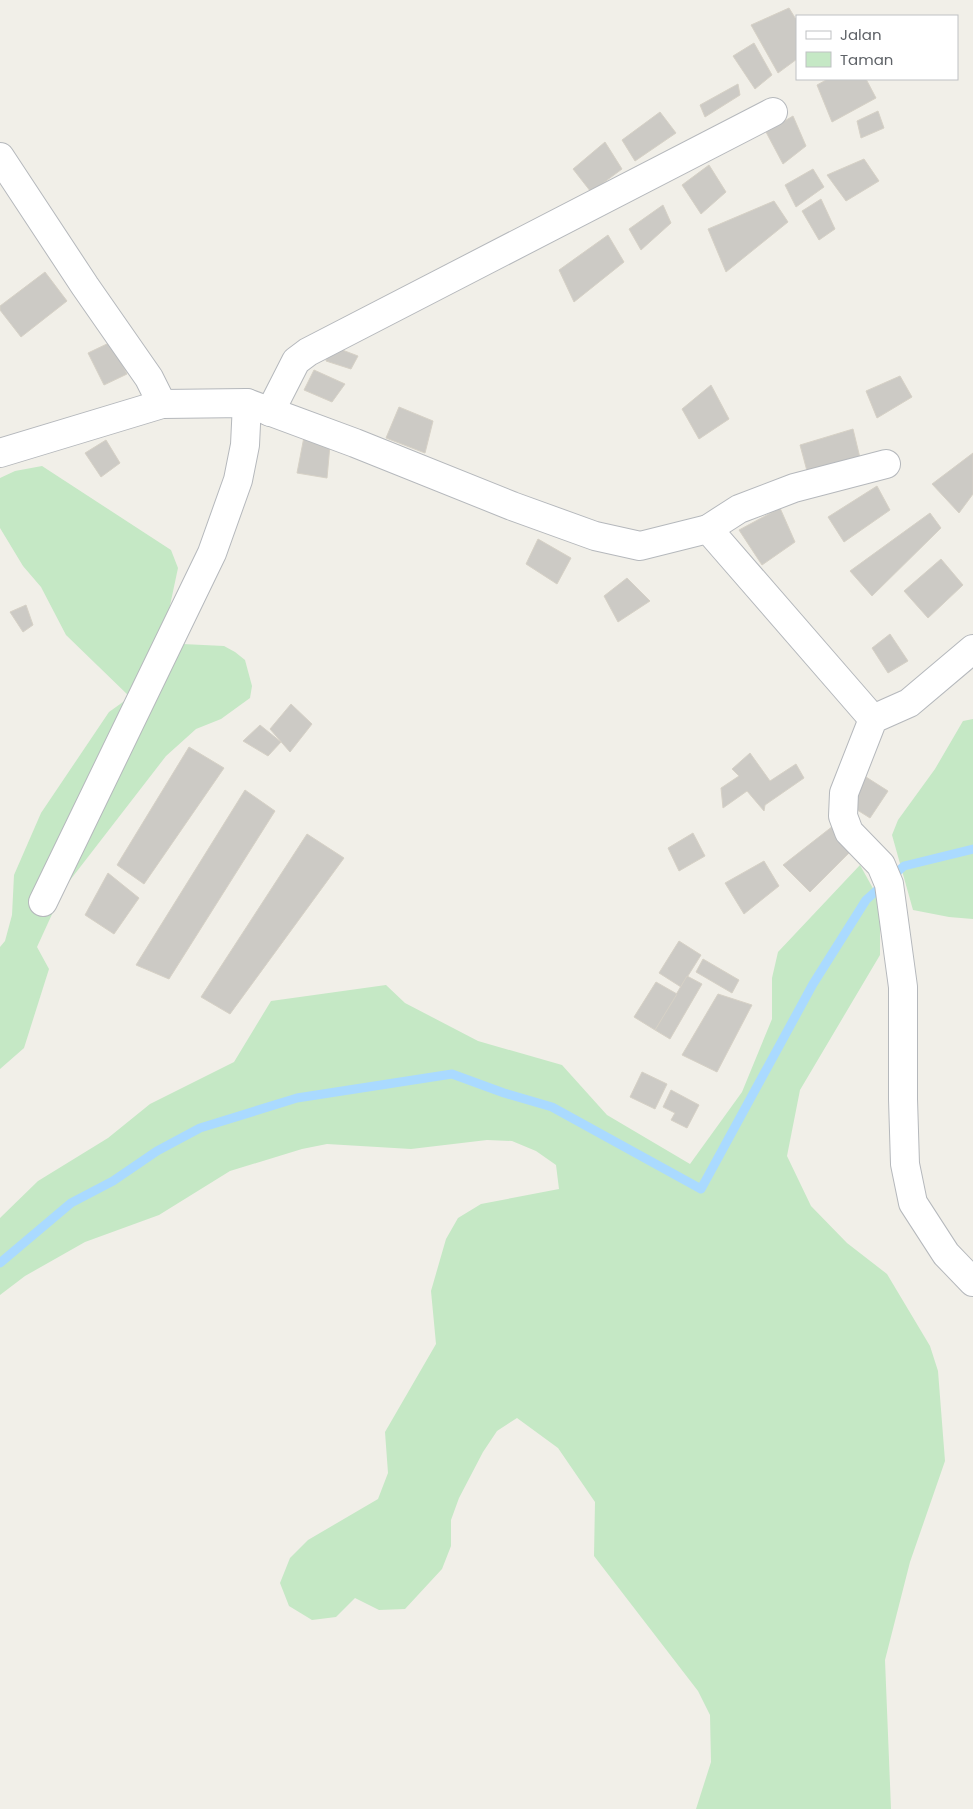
<svg xmlns="http://www.w3.org/2000/svg" width="973" height="1809" viewBox="0 0 973 1809" font-family="Poppins,sans-serif">
	<style>
		.green { fill: #c5e8c5 }
		.lines { fill: none; stroke-linecap: round; stroke-linejoin: round }
		.stream { stroke: #aadaff; stroke-width: 9 }
		.building { fill: #cccac5; stroke: #d6d1c6 }
		.minor-casing { stroke: #b5b8bc; stroke-width: 30 }
		.minor { stroke: #fff; stroke-width: 28 }
	</style>
	<rect width="100%" height="100%" fill="#f1efe8"/>
	<!-- green -->
	<g class="green">
		<path d="M 42,466 L 171,550 L 178,568 L 162,643 L 224,646 L 235,652 L 245,660 L 252,686 L 250,698 L 221,719 L 196,729 L 166,756 L 64,888 L 37,947 L 49,969 L 24,1048 L 0,1069 L 0,947 L 5,941 L 12,915 L 14,875 L 41,813 L 109,712 L 130,697 L 66,635 L 41,587 L 23,566 L 0,528 L 0,478 L 15,471 Z"/>
		<path d="M 973,719 L 973,919 L 949,917 L 913,910 L 892,835 L 898,820 L 935,769 L 963,721 Z"/>
		<path d="M 860,865 L 880,901 L 880,955 L 800,1090 L 787,1156 L 811,1206 L 847,1243 L 887,1274 L 930,1346 L 938,1371 L 945,1461 L 910,1562 L 885,1660 L 891,1809 L 696,1809 L 711,1762 L 710,1715 L 698,1691 L 594,1556 L 595,1502 L 558,1448 L 517,1418 L 497,1431 L 483,1452 L 459,1498 L 451,1520 L 451,1546 L 442,1569 L 405,1609 L 379,1610 L 355,1598 L 336,1617 L 312,1620 L 289,1606 L 280,1583 L 290,1558 L 308,1540 L 378,1499 L 388,1473 L 385,1432 L 436,1344 L 431,1291 L 446,1239 L 458,1218 L 481,1204 L 559,1189 L 556,1165 L 536,1151 L 512,1141 L 487,1140 L 411,1149 L 327,1144 L 302,1149 L 230,1171 L 159,1215 L 85,1242 L 25,1276 L 0,1295 L 0,1218 L 38,1181 L 108,1138 L 150,1104 L 234,1062 L 271,1001 L 386,985 L 405,1003 L 478,1041 L 562,1065 L 607,1115 L 690,1164 L 742,1092 L 772,1019 L 772,978 L 778,952 Z"/>
	</g>
	<g class="lines">
		<!-- stream -->
		<path class="stream" d="M 0,1263 L 71,1203 L 113,1181 L 157,1151 L 200,1128 L 297,1098 L 452,1074 L 504,1093 L 552,1107 L 701,1189 L 813,984 L 866,900 L 904,866 L 973,849"/>
	</g>
	<!-- building -->
	<g class="building">
		<path d="M 789,8 L 797,21 L 797,59 L 778,73 L 751,25 Z"/>
		<path d="M 754,43 L 772,75 L 755,89 L 733,56 Z"/>
		<path d="M 828,79 L 866,79 L 876,98 L 832,122 L 817,85 Z"/>
		<path d="M 738,84 L 740,95 L 705,117 L 700,105 Z"/>
		<path d="M 878,111 L 884,128 L 861,138 L 857,121 Z"/>
		<path d="M 660,112 L 676,133 L 635,161 L 622,140 Z"/>
		<path d="M 793,116 L 806,146 L 783,164 L 766,132 Z"/>
		<path d="M 605,142 L 622,169 L 591,192 L 573,169 Z"/>
		<path d="M 864,159 L 879,181 L 846,201 L 827,175 Z"/>
		<path d="M 709,165 L 726,192 L 701,214 L 682,185 Z"/>
		<path d="M 813,169 L 824,187 L 796,207 L 785,185 Z"/>
		<path d="M 821,199 L 835,229 L 819,240 L 802,211 Z"/>
		<path d="M 774,201 L 788,222 L 726,272 L 708,229 Z"/>
		<path d="M 663,205 L 671,223 L 641,250 L 629,229 Z"/>
		<path d="M 608,235 L 624,262 L 574,302 L 559,270 Z"/>
		<path d="M 45,272 L 67,301 L 21,337 L 0,310 L 0,306 Z"/>
		<path d="M 331,340 L 337,348 L 358,356 L 351,369 L 326,361 Z"/>
		<path d="M 111,342 L 127,374 L 104,385 L 88,353 Z"/>
		<path d="M 314,370 L 345,384 L 332,402 L 304,390 Z"/>
		<path d="M 900,376 L 912,397 L 877,418 L 866,391 Z"/>
		<path d="M 711,385 L 729,419 L 699,439 L 682,409 Z"/>
		<path d="M 399,407 L 433,421 L 425,453 L 386,438 Z"/>
		<path d="M 853,429 L 861,462 L 810,482 L 800,445 Z"/>
		<path d="M 331,434 L 327,478 L 297,473 L 304,437 Z"/>
		<path d="M 106,440 L 120,463 L 101,477 L 85,453 Z"/>
		<path d="M 973,453 L 973,494 L 959,513 L 932,484 Z"/>
		<path d="M 877,486 L 890,510 L 844,542 L 828,517 Z"/>
		<path d="M 780,508 L 795,542 L 762,565 L 739,530 Z"/>
		<path d="M 930,513 L 941,528 L 872,596 L 850,571 Z"/>
		<path d="M 538,539 L 571,558 L 557,584 L 526,564 Z"/>
		<path d="M 941,559 L 963,585 L 928,618 L 904,591 Z"/>
		<path d="M 627,578 L 650,601 L 618,622 L 604,596 Z"/>
		<path d="M 26,605 L 33,625 L 23,632 L 10,612 Z"/>
		<path d="M 890,634 L 908,661 L 888,673 L 872,648 Z"/>
		<path d="M 291,704 L 312,724 L 290,752 L 270,729 Z"/>
		<path d="M 260,725 L 281,742 L 268,756 L 243,741 Z"/>
		<path d="M 189,747 L 224,768 L 144,884 L 117,865 Z"/>
		<path d="M 750,753 L 770,781 L 796,764 L 804,778 L 765,805 L 764,811 L 747,791 L 723,808 L 721,788 L 739,776 L 732,769 Z"/>
		<path d="M 866,777 L 888,791 L 870,818 L 851,806 Z"/>
		<path d="M 245,790 L 275,811 L 169,979 L 136,965 Z"/>
		<path d="M 833,826 L 851,851 L 810,892 L 783,865 Z"/>
		<path d="M 693,833 L 705,856 L 679,871 L 668,848 Z"/>
		<path d="M 307,834 L 344,858 L 230,1014 L 201,997 Z"/>
		<path d="M 764,861 L 779,886 L 744,914 L 725,883 Z"/>
		<path d="M 108,873 L 139,898 L 114,934 L 85,915 Z"/>
		<path d="M 679,941 L 701,955 L 681,987 L 659,973 Z"/>
		<path d="M 703,959 L 739,980 L 732,993 L 696,972 Z"/>
		<path d="M 687,976 L 702,984 L 670,1039 L 655,1030 Z"/>
		<path d="M 656,982 L 677,994 L 655,1030 L 634,1017 Z"/>
		<path d="M 718,994 L 752,1005 L 717,1072 L 682,1055 Z"/>
		<path d="M 642,1072 L 667,1084 L 655,1109 L 630,1097 Z"/>
		<path d="M 671,1090 L 699,1105 L 687,1128 L 671,1120 L 675,1113 L 663,1107 Z"/>
	</g>
	<g class="lines">
		<!-- minor casing -->
		<g class="minor-casing">
			<g id="minor">
				<path d="M 0,157 L 85,286 L 149,378 L 162,404"/>
				<path d="M 270,412 L 296,361 L 308,352 L 773,112"/>
				<path d="M 0,453 L 162,404 L 247,403 L 355,443 L 512,506 L 595,536 L 640,546 L 708,529 L 873,719"/>
				<path d="M 708,529 L 739,509 L 794,488 L 886,464"/>
				<path d="M 973,649 L 909,703 L 873,719 L 844,793 L 843,816 L 849,832 L 881,865 L 889,884 L 903,987 L 903,1099 L 905,1164 L 913,1203 L 946,1254 L 973,1282"/>
				<path d="M 43,902 L 212,553 L 238,480 L 245,445 L 247,403"/>
			</g>
		</g>
		<!-- minor -->
		<use href="#minor" class="minor"/>
	</g>
	<!-- legend -->
	<rect x="796" y="15" width="162" height="65" fill="#ffffff" stroke="#bfc1c3"/>
	<rect x="806" y="31" width="25" height="8" fill="#ffffff" stroke="#bfc1c3"/>
	<text x="840" y="40" font-size="15" fill="#5f6368">Jalan</text>
	<rect x="806" y="52" width="25" height="15" fill="#c5e8c5" stroke="#bfc1c3"/>
	<text x="840" y="65" font-size="15" fill="#5f6368">Taman</text>
</svg>
